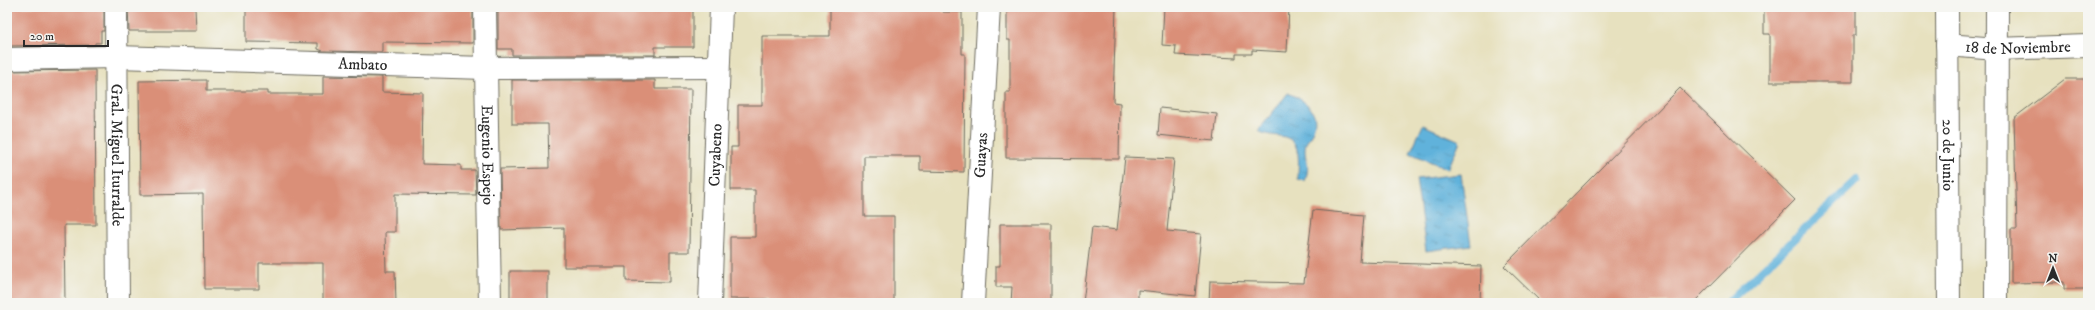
<svg xmlns="http://www.w3.org/2000/svg" width="2095" height="310" viewBox="0 0 2095 310" font-family="'IM FELL DW Pica',serif">
	<style>
		.water { fill: url(#water-ripples); stroke: #466e83 }
		.lines { fill: none; stroke-linecap: round; stroke-linejoin: round }
		.stream { stroke: #60b2db; stroke-width: 8 }
		.building { fill: #da8f78 }
		.street-casing { stroke: #6d6b5f; stroke-width: 24 }
		.secondary-casing { stroke: #6d6b5f; stroke-width: 24 }
		.street { stroke: #fff; stroke-width: 22 }
		.secondary { stroke: #fff; stroke-width: 22 }
		.labels { text-anchor: middle; dominant-baseline: central; stroke-width: 4; stroke-linejoin: round; paint-order: stroke }
		.street-label { font-size: 16px; fill: #2b2b2b; stroke: #f6f6f2 }
	</style>
	<defs>
		<pattern id="water-ripples" width="26" height="14" patternUnits="userSpaceOnUse"><rect width="26" height="14" fill="#60b2db"/><path d="M2 4q2-2 4 0t4 0M15 11q2-2 4 0t4 0" fill="none" stroke="#4f91b2"/></pattern>
	</defs>
	<rect width="100%" height="100%" fill="#f6f6f2"/>
	<filter id="ink" filterUnits="userSpaceOnUse"><feTurbulence type="fractalNoise" baseFrequency=".025" numOctaves="2"/><feDisplacementMap in="SourceGraphic" scale="8" xChannelSelector="R" yChannelSelector="G"/><feConvolveMatrix kernelMatrix="1 2 1 2 8 2 1 2 1" color-interpolation-filters="sRGB"/></filter>
	<filter id="wash" filterUnits="userSpaceOnUse"><feTurbulence type="fractalNoise" baseFrequency=".012" numOctaves="4" result="noise"/><feDisplacementMap in="SourceGraphic" scale="16" xChannelSelector="R" yChannelSelector="G"/><feGaussianBlur stdDeviation="0.9" result="paint"/><feColorMatrix in="noise" values="0 0 0 0 0 0 0 0 0 0 0 0 0 0 0 0 0 1.4 0 .05"/><feComposite in="paint" operator="in"/></filter>
	<g filter="url(#wash)">
		<rect width="100%" height="100%" fill="#e7e1bf"/>
		<!-- water -->
		<g class="water">
			<path d="M 1288,93 C 1304,100 1322,111 1312,132 C 1310,137 1305,142 1305,149 C 1305,164 1311,162 1305,181 L 1298,179 C 1298,161 1303,139 1280,136 C 1272,135 1266,135 1258,131 Z"/>
			<path d="M 1423,125 L 1460,141 L 1448,169 L 1410,153 Z"/>
			<path d="M 1461,174 L 1471,245 L 1426,251 L 1416,179 Z"/>
		</g>
		<g class="lines">
			<!-- stream -->
			<path class="stream" d="M 1727,303 L 1857,180"/>
		</g>
		<g id="blocks">
			<!-- building -->
			<g class="building">
				<path d="M 7,7 L 104,7 L 104,31 L 101,31 L 101,43 L 95,43 L 95,45 L 7,46 Z"/>
				<path d="M 128,7 L 195,7 L 196,31 L 129,31 Z"/>
				<path d="M 246,7 L 473,7 L 473,43 L 382,42 L 382,52 L 323,51 L 318,49 L 318,43 L 246,42 Z"/>
				<path d="M 498,7 L 693,7 L 693,47 L 655,47 L 655,55 L 512,55 L 512,49 L 498,49 Z"/>
				<path d="M 830,7 L 943,7 L 943,12 L 962,12 L 962,54 L 965,54 L 964,172 L 920,171 L 920,156 L 864,156 L 864,216 L 894,216 L 894,303 L 768,303 L 768,299 L 730,299 L 730,237 L 755,237 L 755,190 L 731,190 L 731,147 L 738,147 L 738,105 L 762,105 L 762,36 L 830,36 Z"/>
				<path d="M 1007,7 L 1116,7 L 1113,102 L 1120,103 L 1119,159 L 1006,158 L 1006,92 L 1010,92 L 1010,40 L 1007,40 Z"/>
				<path d="M 1164,7 L 1289,7 L 1287,52 L 1252,50 L 1252,54 L 1236,54 L 1236,58 L 1175,55 L 1176,46 L 1162,45 Z"/>
				<path d="M 1764,7 L 1856,7 L 1856,35 L 1853,35 L 1853,82 L 1770,82 L 1770,34 L 1764,34 Z"/>
				<path d="M 95,70 L 96,225 L 64,225 L 65,303 L 7,303 L 7,71 Z"/>
				<path d="M 323,76 L 382,77 L 382,92 L 423,93 L 422,164 L 461,165 L 461,170 L 475,170 L 476,195 L 395,194 L 395,232 L 385,232 L 386,271 L 395,271 L 396,303 L 323,303 L 323,263 L 259,263 L 259,289 L 204,289 L 203,194 L 140,195 L 139,81 L 206,80 L 206,91 L 268,91 L 268,94 L 323,94 Z"/>
				<path d="M 2065,79 L 2088,79 L 2088,289 L 2064,289 L 2064,282 L 2011,283 L 2011,229 L 2017,229 L 2014,118 Z"/>
				<path d="M 512,80 L 655,80 L 655,89 L 691,89 L 689,252 L 670,252 L 670,282 L 626,281 L 626,267 L 564,267 L 564,228 L 501,230 L 500,169 L 549,168 L 548,124 L 512,124 Z"/>
				<path d="M 1680,88 L 1795,200 L 1693,303 L 1542,303 L 1504,266 Z"/>
				<path d="M 1160,108 L 1217,114 L 1214,141 L 1158,135 Z"/>
				<path d="M 1125,157 L 1174,159 L 1167,231 L 1201,234 L 1195,296 L 1138,290 L 1138,303 L 1083,303 L 1092,227 L 1117,230 Z"/>
				<path d="M 1313,210 L 1364,215 L 1360,262 L 1481,266 L 1480,303 L 1209,303 L 1210,281 L 1304,283 Z"/>
				<path d="M 1000,224 L 1051,224 L 1051,303 L 1011,303 L 1012,287 L 996,287 L 996,266 L 1000,266 Z"/>
				<rect x="510" y="271" width="38" height="29"/>
			</g>
		</g>
	</g>
	<g filter="url(#ink)">
		<use href="#blocks" fill-opacity="0" stroke="#6d6b5f" stroke-width="1"/>
		<g class="lines">
			<!-- street casing -->
			<g class="street-casing">
				<g id="street">
					<path id="s1" d="M 116,7 L 118,303"/>
					<path id="s2" d="M 485,7 L 490,303"/>
					<path id="s3" d="M 1947,45 L 1997,49 L 2088,46"/>
					<path id="s4" d="M 7,59 L 116,57 L 486,68 L 718,67"/>
					<path id="s5" d="M 710,303 L 721,7"/>
					<path id="s6" d="M 973,303 L 989,7"/>
				</g>
			</g>
			<!-- secondary casing -->
			<g class="secondary-casing">
				<g id="secondary">
					<path id="s7" d="M 1947,7 L 1949,303"/>
					<path d="M 1996,303 L 1997,7"/>
				</g>
			</g>
			<!-- street -->
			<use href="#street" class="street"/>
			<!-- secondary -->
			<use href="#secondary" class="secondary"/>
		</g>
	</g>
	<g class="labels">
		<!-- street labels -->
		<g class="street-label">
			<text stroke="none"><textPath href="#s3" startOffset="71">18 de Noviembre</textPath></text>
			<text stroke="none"><textPath href="#s4" startOffset="356">Ambato</textPath></text>
			<text stroke="none"><textPath href="#s1" startOffset="148">Gral. Miguel Iturralde</textPath></text>
			<text stroke="none"><textPath href="#s2" startOffset="148">Eugenio Espejo</textPath></text>
			<text stroke="none"><textPath href="#s5" startOffset="148">Cuyabeno</textPath></text>
			<text stroke="none"><textPath href="#s6" startOffset="148">Guayas</textPath></text>
			<text stroke="none"><textPath href="#s7" startOffset="148">20 de Junio</textPath></text>
		</g>
	</g>
	<!-- margin -->
	<rect width="2095" height="310" fill="none" stroke="#f6f6f2" stroke-width="24"/>
	<!-- north arrow -->
	<g transform="translate(2053 268)" stroke="#f6f6f2" stroke-width="3" paint-order="stroke">
	<path d="M0-3L7 15L0 10L-7 15Z" fill="#2b2b2b"/>
	<text y="-6" font-size="11" font-weight="bold" text-anchor="middle" fill="#2b2b2b">N</text>
	</g>
	<!-- scale -->
	<path d="M24 40v6h84v-6" fill="none" stroke="#2b2b2b" stroke-width="2"/>
	<text x="30" y="40" font-size="12" fill="#2b2b2b" stroke="#f6f6f2" stroke-width="3" paint-order="stroke">20 m</text>
</svg>
